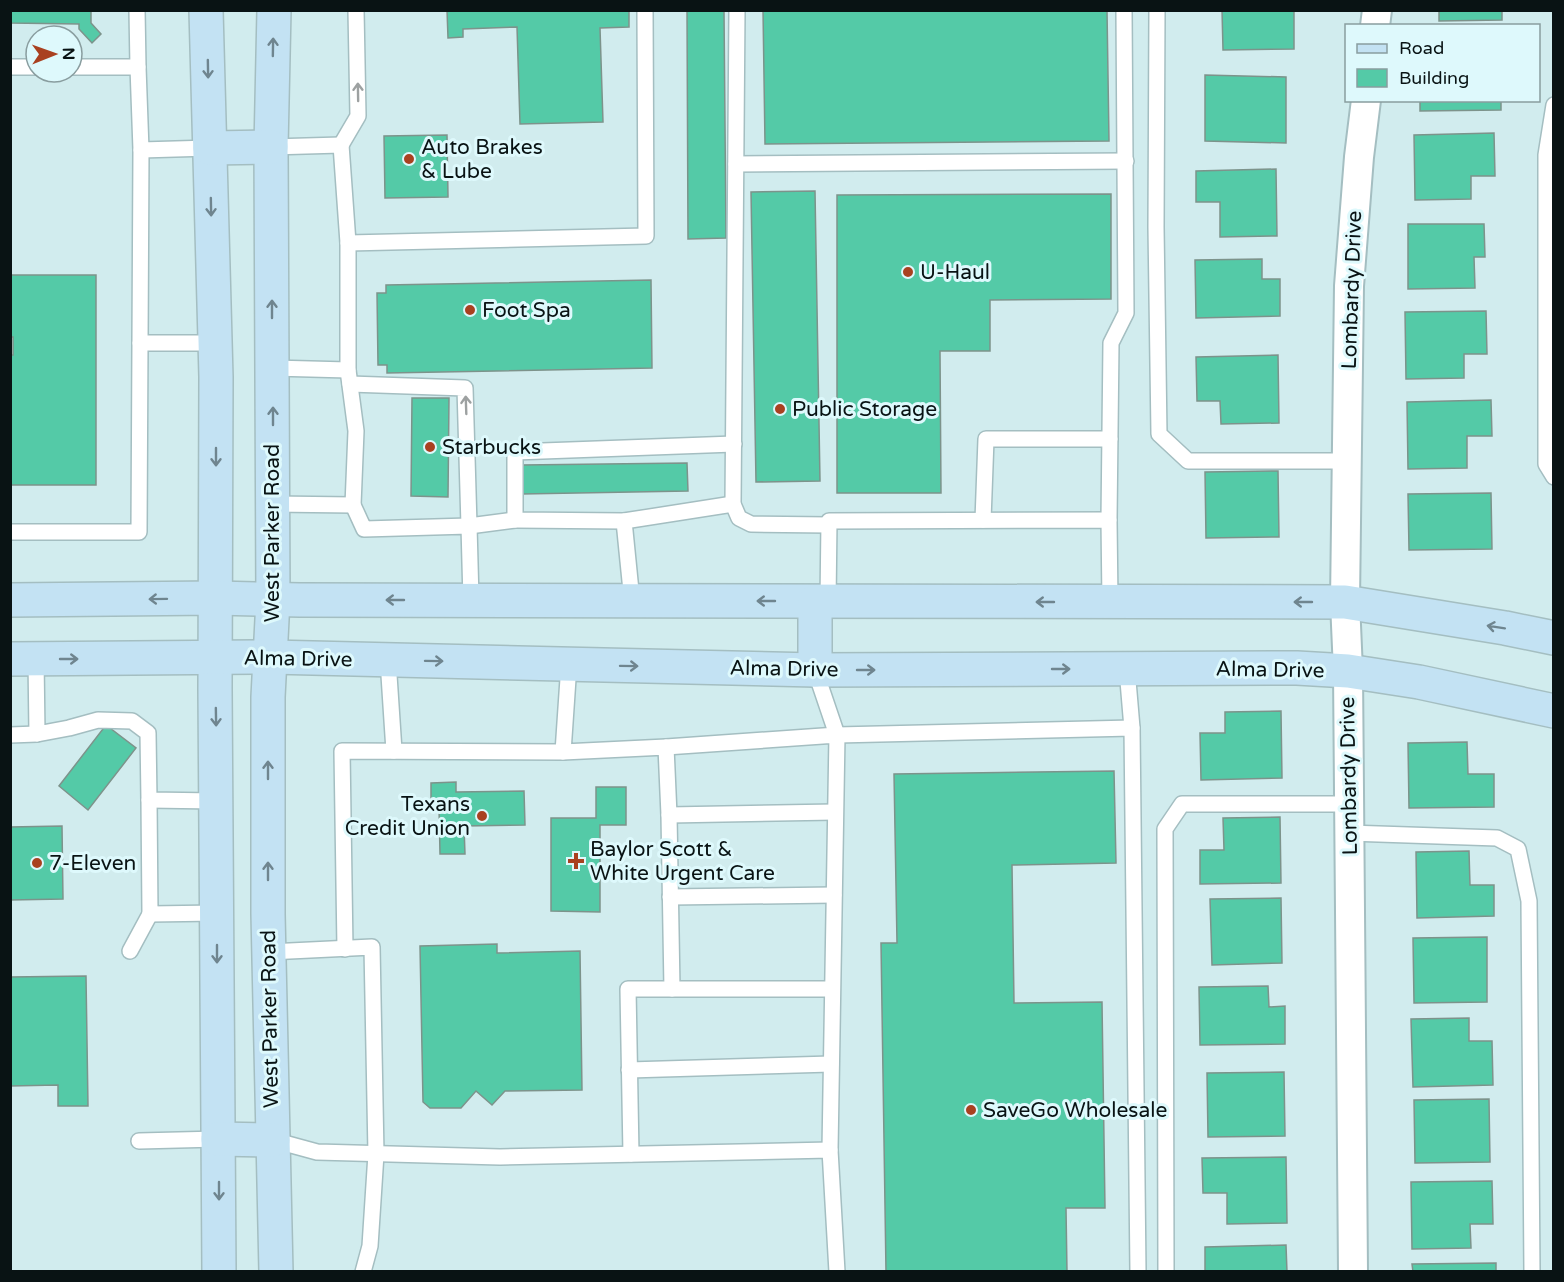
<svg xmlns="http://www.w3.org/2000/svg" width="1564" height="1282" viewBox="0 0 1564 1282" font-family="'Varela Round',sans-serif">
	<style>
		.building { fill: #54caa7; stroke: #7d938b; stroke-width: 1.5 }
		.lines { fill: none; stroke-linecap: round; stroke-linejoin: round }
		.lane-casing { stroke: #a4bec1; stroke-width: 18 }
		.street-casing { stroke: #a4bec1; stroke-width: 32 }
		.secondary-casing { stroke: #a4bec1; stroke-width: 36 }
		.lane { stroke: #fff; stroke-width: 15 }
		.street { stroke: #fff; stroke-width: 28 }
		.secondary { stroke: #c3e2f3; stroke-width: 33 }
		.oneway { stroke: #6f858f }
		.oneway2 { stroke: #9da1a1 }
		.poi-dot { fill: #a94120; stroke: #def9fc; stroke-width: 2 }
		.labels { text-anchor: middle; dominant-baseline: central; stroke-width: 6; stroke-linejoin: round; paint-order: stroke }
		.poi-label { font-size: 21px; fill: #091314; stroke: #def9fc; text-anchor: start }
		.street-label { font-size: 21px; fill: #091314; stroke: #def9fc }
	</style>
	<rect width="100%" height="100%" fill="#d1ecee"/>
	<!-- building -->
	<g class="building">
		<path d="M 10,10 L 91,10 L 91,23 L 101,34 L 92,43 L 79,29 L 79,24 L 10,23 Z"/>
		<path d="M 447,10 L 629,10 L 629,27 L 600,28 L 603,122 L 520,124 L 517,27 L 463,29 L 463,37 L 448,38 Z"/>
		<path d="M 687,10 L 724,10 L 726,238 L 688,239 Z"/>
		<path d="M 763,10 L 1107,10 L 1109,141 L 765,144 Z"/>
		<path d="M 1222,10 L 1294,10 L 1294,49 L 1223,50 Z"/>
		<path d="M 1439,10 L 1502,10 L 1502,20 L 1439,21 Z"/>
		<path d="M 1205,75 L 1286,77 L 1286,143 L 1205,141 Z"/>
		<path d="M 1420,100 L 1501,100 L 1501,110 L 1420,111 Z"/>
		<path d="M 1494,133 L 1495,176 L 1471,176 L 1471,199 L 1415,200 L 1414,135 Z"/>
		<path d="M 447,135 L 448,197 L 385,198 L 384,136 Z"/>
		<path d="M 1276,169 L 1277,236 L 1220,237 L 1220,202 L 1196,202 L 1196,171 Z"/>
		<path d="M 815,191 L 820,481 L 756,482 L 751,192 Z"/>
		<path d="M 1111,194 L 1111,299 L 990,300 L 990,351 L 940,351 L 941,493 L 837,493 L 837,195 Z"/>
		<path d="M 1408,224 L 1484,224 L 1485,257 L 1474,257 L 1475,288 L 1408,289 Z"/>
		<path d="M 1262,259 L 1262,279 L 1280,279 L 1280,316 L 1196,318 L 1195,260 Z"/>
		<path d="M 10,275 L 96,275 L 96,485 L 10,485 L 10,355 L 13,355 L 13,337 L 10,337 Z"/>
		<path d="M 651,280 L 652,368 L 387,373 L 387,365 L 378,365 L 377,293 L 386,293 L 386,285 Z"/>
		<path d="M 1486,311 L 1487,354 L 1464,354 L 1464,378 L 1406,379 L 1405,312 Z"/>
		<path d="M 1278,355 L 1279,423 L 1221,424 L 1220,401 L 1197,401 L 1196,357 Z"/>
		<path d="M 412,398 L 449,398 L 448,497 L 411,496 Z"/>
		<path d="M 1491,400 L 1492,436 L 1467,436 L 1467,468 L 1408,469 L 1407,402 Z"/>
		<path d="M 687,463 L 688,491 L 522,494 L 522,465 Z"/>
		<path d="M 1278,471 L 1279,537 L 1206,538 L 1205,472 Z"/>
		<path d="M 1491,493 L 1492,549 L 1409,550 L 1408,494 Z"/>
		<path d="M 1281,711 L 1282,778 L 1201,780 L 1200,733 L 1225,733 L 1225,712 Z"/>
		<path d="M 106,725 L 136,748 L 88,810 L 59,786 Z"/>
		<path d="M 1467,742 L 1468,774 L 1494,774 L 1494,807 L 1409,808 L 1408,743 Z"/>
		<path d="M 1114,771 L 1116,863 L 1012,865 L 1014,1003 L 1102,1002 L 1105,1208 L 1066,1208 L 1067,1272 L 886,1272 L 881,943 L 897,943 L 894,774 Z"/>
		<path d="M 456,782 L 456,792 L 524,791 L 525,825 L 464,826 L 465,854 L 440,854 L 439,807 L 431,808 L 431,783 Z"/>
		<path d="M 596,787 L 626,787 L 626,825 L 600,825 L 600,912 L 551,911 L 551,818 L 596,818 Z"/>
		<path d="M 1280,817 L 1281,883 L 1200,884 L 1200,850 L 1224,850 L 1223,818 Z"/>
		<path d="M 62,826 L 63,899 L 10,900 L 10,827 Z"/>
		<path d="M 1469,851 L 1470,885 L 1494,885 L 1494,916 L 1417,918 L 1416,852 Z"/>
		<path d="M 1281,898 L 1282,963 L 1212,965 L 1210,899 Z"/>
		<path d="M 1487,937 L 1487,1002 L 1414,1003 L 1413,938 Z"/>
		<path d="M 497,944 L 497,953 L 580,951 L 582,1090 L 505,1091 L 492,1105 L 476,1091 L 461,1108 L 430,1108 L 423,1102 L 420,946 Z"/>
		<path d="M 86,976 L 88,1106 L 58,1106 L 58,1085 L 10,1086 L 10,977 Z"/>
		<path d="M 1268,986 L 1269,1007 L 1285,1006 L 1285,1044 L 1200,1045 L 1199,987 Z"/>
		<path d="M 1469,1018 L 1469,1041 L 1492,1041 L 1493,1085 L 1413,1087 L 1411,1019 Z"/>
		<path d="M 1284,1072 L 1285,1136 L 1208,1137 L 1207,1073 Z"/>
		<path d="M 1489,1099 L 1490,1162 L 1415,1163 L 1414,1100 Z"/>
		<path d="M 1286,1157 L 1287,1223 L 1227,1224 L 1227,1193 L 1203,1193 L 1202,1158 Z"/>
		<path d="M 1492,1181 L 1493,1224 L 1470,1224 L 1471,1248 L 1412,1249 L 1411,1182 Z"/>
		<path d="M 1286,1245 L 1287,1272 L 1205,1272 L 1205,1247 Z"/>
		<path d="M 1496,1263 L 1496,1272 L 1413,1272 L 1412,1264 Z"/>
	</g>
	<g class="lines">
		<!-- lane casing -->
		<g class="lane-casing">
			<g id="lane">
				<path d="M 737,10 L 733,504 L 739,518 L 751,524 L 829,525"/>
				<path d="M 1157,10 L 1156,227 L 1159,434 L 1188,461 L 1347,461"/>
				<path d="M 10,67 L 36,67"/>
				<path d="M 72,67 L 138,67 L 137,10"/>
				<path d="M 138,67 L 141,150 L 210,148"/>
				<path d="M 1554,105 L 1546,155 L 1546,464 L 1554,477"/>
				<path d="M 341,145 L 358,116 L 356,10"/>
				<path d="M 271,147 L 341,145 L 348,243 L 646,236 L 645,10"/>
				<path d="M 141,150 L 140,343 L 215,343"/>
				<path d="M 736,164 L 1126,161"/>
				<path d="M 273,368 L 348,370"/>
				<path d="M 350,384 L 465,388 L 469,526 L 515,520"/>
				<path d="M 273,504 L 353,505 L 356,431 L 348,370 L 348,243"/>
				<path d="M 733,504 L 624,521 L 515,520 L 515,452 L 734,444"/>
				<path d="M 353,505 L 364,529 L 469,526 L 471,600"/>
				<path d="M 983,520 L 986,439 L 1110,439"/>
				<path d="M 1109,520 L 1111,343 L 1126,313 L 1124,10"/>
				<path d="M 624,521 L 632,601"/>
				<path d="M 10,532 L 139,532 L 140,343"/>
				<path d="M 828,602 L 829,521 L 1109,520 L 1110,602"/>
				<path d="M 36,659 L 37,734 L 69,728 L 98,720 L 132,721 L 148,733 L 149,800 L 216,801"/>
				<path d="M 388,660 L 394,751"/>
				<path d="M 569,664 L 563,752 L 666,747 L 669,815 L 672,989"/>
				<path d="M 1127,669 L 1132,728"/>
				<path d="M 815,670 L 837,735 L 1132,728 L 1138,1272"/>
				<path d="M 10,735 L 37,734"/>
				<path d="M 666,747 L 837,735 L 830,1150"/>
				<path d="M 149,800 L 150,914 L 217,913"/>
				<path d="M 669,815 L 835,812"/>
				<path d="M 1349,833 L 1497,838 L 1518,849 L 1529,901 L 1532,1272"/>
				<path d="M 670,897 L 834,895"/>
				<path d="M 345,949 L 342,751 L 563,752"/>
				<path d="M 130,951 L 150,914"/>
				<path d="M 269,952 L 372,947 L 376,1154 L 370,1246 L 363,1272"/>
				<path d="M 629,1070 L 831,1064"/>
				<path d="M 273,1140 L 317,1152 L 500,1157 L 830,1150 L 837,1272"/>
				<path d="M 139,1141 L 218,1139"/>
				<path d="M 631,1154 L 628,989 L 832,989"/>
				<path d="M 1166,1272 L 1165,829 L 1182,804 L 1349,804"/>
			</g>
		</g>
		<!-- street casing -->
		<g class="street-casing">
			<g id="street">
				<path d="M 1375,26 L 1377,10"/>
				<path d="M 1353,1272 L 1348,671 L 1345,602 L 1349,286 L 1359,157 L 1366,100"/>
			</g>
		</g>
		<!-- secondary casing -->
		<g class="secondary-casing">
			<g id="secondary">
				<path d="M 206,10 L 216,377 L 215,689 L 219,1272"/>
				<path d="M 274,10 L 271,147 L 273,600 L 268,697 L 268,914 L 276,1272"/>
				<path d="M 210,148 L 271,147"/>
				<path d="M 10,600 L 216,598 L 300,600 L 1345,602 L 1505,628 L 1554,638"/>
				<path d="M 10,659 L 271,657 L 815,670 L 1297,668 L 1348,671 L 1419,682 L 1554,711"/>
				<path d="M 815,670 L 815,602"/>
				<path d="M 218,1139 L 273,1140"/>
			</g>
		</g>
		<!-- lane -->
		<use href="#lane" class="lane"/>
		<!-- street -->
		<use href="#street" class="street"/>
		<!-- secondary -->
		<use href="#secondary" class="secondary"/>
	</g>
	<!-- one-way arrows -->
	<defs><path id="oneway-shaft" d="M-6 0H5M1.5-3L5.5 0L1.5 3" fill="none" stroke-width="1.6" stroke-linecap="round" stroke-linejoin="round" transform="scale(1.5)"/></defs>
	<g class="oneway">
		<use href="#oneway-shaft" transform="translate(273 47) rotate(-89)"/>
		<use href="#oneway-shaft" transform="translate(208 69) rotate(89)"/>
		<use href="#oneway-shaft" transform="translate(211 207) rotate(89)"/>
		<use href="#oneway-shaft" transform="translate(272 309) rotate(-90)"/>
		<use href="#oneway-shaft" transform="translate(273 416) rotate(-90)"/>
		<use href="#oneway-shaft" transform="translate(216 457) rotate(90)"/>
		<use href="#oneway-shaft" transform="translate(158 599) rotate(179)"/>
		<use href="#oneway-shaft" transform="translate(395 600) rotate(180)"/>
		<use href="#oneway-shaft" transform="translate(766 601) rotate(-180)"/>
		<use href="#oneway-shaft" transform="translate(1045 602) rotate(-180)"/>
		<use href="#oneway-shaft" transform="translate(1303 602) rotate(-180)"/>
		<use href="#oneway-shaft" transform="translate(1496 627) rotate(-171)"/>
		<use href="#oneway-shaft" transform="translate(69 659)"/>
		<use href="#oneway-shaft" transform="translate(434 661) rotate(1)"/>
		<use href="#oneway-shaft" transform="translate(629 666) rotate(1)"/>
		<use href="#oneway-shaft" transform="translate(1061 669)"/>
		<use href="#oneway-shaft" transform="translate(866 670)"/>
		<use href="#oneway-shaft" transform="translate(216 717) rotate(89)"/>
		<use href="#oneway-shaft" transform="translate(268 770) rotate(-90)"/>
		<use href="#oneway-shaft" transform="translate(268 871) rotate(-90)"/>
		<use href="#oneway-shaft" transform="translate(217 954) rotate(90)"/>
		<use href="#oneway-shaft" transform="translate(219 1191) rotate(90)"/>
	</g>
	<g class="oneway2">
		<use href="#oneway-shaft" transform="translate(358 92) rotate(-91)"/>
		<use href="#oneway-shaft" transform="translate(466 405) rotate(-92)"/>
	</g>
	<!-- markers -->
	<g class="poi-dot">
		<circle cx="409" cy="159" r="6"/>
		<circle cx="908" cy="272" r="6"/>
		<circle cx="470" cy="310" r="6"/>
		<circle cx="780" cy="409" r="6"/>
		<circle cx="430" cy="447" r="6"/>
		<circle cx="482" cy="816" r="6"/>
		<path d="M573 852h6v6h6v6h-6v6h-6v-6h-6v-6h6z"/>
		<circle cx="37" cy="863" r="6"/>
		<circle cx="971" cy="1110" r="6"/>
	</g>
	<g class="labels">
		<!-- poi labels -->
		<g class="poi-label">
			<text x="421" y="147">Auto Brakes<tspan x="421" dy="24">&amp; Lube</tspan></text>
			<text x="920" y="272">U-Haul</text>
			<text x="482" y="310">Foot Spa</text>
			<text x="792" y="409">Public Storage</text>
			<text x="442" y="447">Starbucks</text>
			<text x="470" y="804" text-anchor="end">Texans<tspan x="470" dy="24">Credit Union</tspan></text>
			<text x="590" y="849">Baylor Scott &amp;<tspan x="590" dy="24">White Urgent Care</tspan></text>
			<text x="49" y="863">7-Eleven</text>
			<text x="983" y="1110">SaveGo Wholesale</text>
		</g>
		<!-- street labels -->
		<g class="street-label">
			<text transform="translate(1352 290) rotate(-88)">Lombardy Drive</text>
			<text transform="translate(272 533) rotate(-90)">West Parker Road</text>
			<text transform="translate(298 659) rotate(1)">Alma Drive</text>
			<text transform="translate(784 669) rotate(1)">Alma Drive</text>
			<text transform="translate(1270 670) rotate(1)">Alma Drive</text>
			<text transform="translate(1349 776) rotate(-91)">Lombardy Drive</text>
			<text transform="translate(270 1019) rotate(-91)">West Parker Road</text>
		</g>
	</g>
	<!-- border -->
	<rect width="1564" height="1282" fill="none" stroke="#091314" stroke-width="24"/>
	<!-- legend -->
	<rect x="1345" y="24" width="195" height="78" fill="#def9fc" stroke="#899d9f" stroke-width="1.5"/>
	<rect x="1357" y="44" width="30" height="9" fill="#c3e2f3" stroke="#899d9f" stroke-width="1.5"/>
	<text x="1399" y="54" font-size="18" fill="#091314">Road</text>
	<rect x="1357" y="69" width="30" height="18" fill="#54caa7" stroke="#899d9f" stroke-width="1.5"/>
	<text x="1399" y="84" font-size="18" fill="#091314">Building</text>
	<!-- north arrow -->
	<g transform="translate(54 54) rotate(89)"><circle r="28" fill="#def9fc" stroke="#899d9f" stroke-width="1.5"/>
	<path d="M0-4.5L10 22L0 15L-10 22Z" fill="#a94120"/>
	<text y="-9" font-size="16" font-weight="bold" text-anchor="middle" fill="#091314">N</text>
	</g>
</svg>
